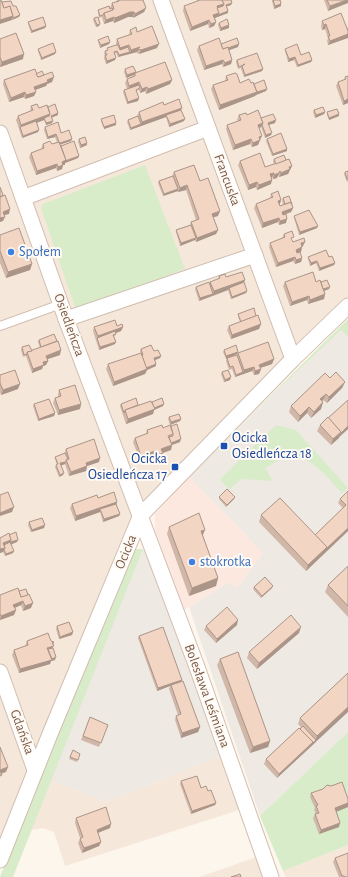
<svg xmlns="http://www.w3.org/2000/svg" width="348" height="877" viewBox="0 0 348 877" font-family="'Alegreya Sans',sans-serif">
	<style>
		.residential { fill: #f5e8da }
		.commercial { fill: #fde8e0 }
		.industrial { fill: #efe9e4 }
		.green { fill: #d8ecc9 }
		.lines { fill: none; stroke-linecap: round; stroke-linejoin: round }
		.lane-casing { stroke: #d1beb0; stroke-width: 10 }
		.street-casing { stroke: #d1beb0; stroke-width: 17 }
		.lane { stroke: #fff; stroke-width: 8 }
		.street { stroke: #fff; stroke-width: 15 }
		.wall { fill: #d1b7a8 }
		.shaded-wall { fill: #aa9588 }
		.building { fill: #f3d5c3; stroke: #aa9588 }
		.shop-dot { fill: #3f7fe0; stroke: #fffaf3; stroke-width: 1.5 }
		.transit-dot { fill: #1a4fb4; stroke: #fffaf3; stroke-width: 1.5 }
		.labels { text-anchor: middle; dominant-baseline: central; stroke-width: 4; stroke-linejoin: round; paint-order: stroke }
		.street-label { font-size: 14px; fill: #7a5c4d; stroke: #fffaf3 }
		.shop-label { font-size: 14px; fill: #366cbe; stroke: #fffaf3; text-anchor: start }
		.transit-label { font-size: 14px; fill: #164399; stroke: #fffaf3; text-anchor: start }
	</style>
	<rect width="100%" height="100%" fill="#fdf6ec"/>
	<!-- residential -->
	<g class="residential">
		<path d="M 0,0 L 348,0 L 348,303 L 142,502 L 0,848 Z"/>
		<path d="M 220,756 L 239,810 L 65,866 L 54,832 L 43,828 L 31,830 L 50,780 L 107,802 Z"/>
		<path d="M 348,845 L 348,877 L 286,877 L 283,871 Z"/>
		<path d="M 257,857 L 264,877 L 199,877 Z"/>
	</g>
	<!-- commercial -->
	<path class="commercial" d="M 189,477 L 263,553 L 237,588 L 229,582 L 184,610 L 155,530 L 155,514 Z"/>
	<!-- industrial -->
	<g class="industrial">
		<path d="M 341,330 L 348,337 L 348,732 L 260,816 L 189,607 L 229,582 L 237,588 L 263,553 L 189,477 L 254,412 Z"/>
		<path d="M 143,549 L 149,555 L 220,756 L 107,802 L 50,780 Z"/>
	</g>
	<!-- green -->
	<g class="green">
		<path d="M 145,165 L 185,269 L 76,310 L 41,208 L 43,204 Z"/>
		<path d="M 348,319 L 348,337 L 341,330 L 254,412 Z"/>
		<path d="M 276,425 L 296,430 L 348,488 L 342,493 C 328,479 308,450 284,457 C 278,460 272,465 265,468 L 273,481 L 241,479 L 229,490 L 220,479 Z"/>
		<path d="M 132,549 L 143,549 L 13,877 L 0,877 Z"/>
		<path d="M 348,732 L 348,845 L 283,871 L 260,816 Z"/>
	</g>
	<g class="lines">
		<!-- lane casing -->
		<g class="lane-casing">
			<path id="lane" d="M 0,326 L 61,304"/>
		</g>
		<!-- street casing -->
		<g class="street-casing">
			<g id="street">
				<path d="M 161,0 L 293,359"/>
				<path d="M 0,133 L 66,319 L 197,667 L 271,877"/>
				<path d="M 23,198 L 208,128"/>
				<path d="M 66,319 L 255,255"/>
				<path d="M 0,672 L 35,770"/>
				<path d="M 0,860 L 50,734 L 141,515 L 293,359 L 348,306"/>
			</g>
		</g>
		<!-- lane -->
		<use href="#lane" class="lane"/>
		<!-- street -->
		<use href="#street" class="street"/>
	</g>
	<!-- wall -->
	<g class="wall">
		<path d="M 117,0 L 143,0 L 146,8 L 144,12 L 133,18 L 133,17 L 128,17 L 114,23 L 113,21 L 104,24 L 102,17 L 99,18 L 98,12 L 98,10 L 110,8 L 112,3 L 116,2 Z"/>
		<path d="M 197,0 L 231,0 L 231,5 L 227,6 L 228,11 L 228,13 L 215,18 L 216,22 L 214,26 L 209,28 L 208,24 L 190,31 L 183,11 L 184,6 L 197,2 Z"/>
		<path d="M 272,0 L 280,0 L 281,4 L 281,6 L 274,9 L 272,1 Z"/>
		<path d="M 324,0 L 348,0 L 328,11 Z"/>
		<path d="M 94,18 L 99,26 L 96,27 L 93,20 Z"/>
		<path d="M 322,21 L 348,28 L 348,37 L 328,45 L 327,41 L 328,38 L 325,29 L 322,30 L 321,26 Z"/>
		<path d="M 28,22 L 46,26 L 45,28 L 31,33 L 28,24 Z"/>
		<path d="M 219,23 L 229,25 L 229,28 L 220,31 L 218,25 Z"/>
		<path d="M 130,30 L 137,32 L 157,48 L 139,54 L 137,53 L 137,52 L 118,57 L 116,53 L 114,54 L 115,60 L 106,64 L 104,58 L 105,55 L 104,54 L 105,51 L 107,51 L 107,48 L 116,45 L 116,43 L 117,39 L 129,35 Z"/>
		<path d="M 0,39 L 23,59 L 0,67 Z"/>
		<path d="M 98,40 L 110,42 L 109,44 L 100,48 L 98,42 Z"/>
		<path d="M 221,44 L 238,47 L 229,50 L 232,60 L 231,64 L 223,67 L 222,64 L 204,70 L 197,50 L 199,46 Z"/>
		<path d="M 38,49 L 55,54 L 41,60 L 38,51 Z"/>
		<path d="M 285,49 L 312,60 L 311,62 L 297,67 L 294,60 L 288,62 L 285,51 Z"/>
		<path d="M 237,60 L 263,69 L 262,71 L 244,77 L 241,69 L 241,68 L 238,69 L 236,62 Z"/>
		<path d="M 125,69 L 135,73 L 172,80 L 170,84 L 146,94 L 145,91 L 140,93 L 139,90 L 136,91 L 138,101 L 127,104 L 123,92 L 124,90 L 127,89 L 125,83 L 127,79 L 134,76 L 134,75 L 126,78 L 124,72 Z"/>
		<path d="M 36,74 L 44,75 L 52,82 L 47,84 L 46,86 L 35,90 L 36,92 L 34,96 L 25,99 L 24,97 L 9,102 L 3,84 L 4,80 Z"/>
		<path d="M 226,76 L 240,83 L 254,84 L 267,89 L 266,91 L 256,95 L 255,96 L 219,110 L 211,89 L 213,85 L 225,81 Z"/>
		<path d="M 348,76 L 348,103 L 343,105 L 336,86 L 338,82 L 344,80 L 345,77 Z"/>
		<path d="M 164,105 L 182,108 L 181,110 L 184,121 L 169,127 L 166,117 L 130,130 L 127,122 L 128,120 L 137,116 L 139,112 Z"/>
		<path d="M 31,106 L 39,108 L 48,107 L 58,113 L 58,115 L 52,117 L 52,123 L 46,125 L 44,120 L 36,123 L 38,132 L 22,138 L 16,120 L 18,116 L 30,111 Z"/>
		<path d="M 314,110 L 325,112 L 324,114 L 315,118 L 313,112 Z"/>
		<path d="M 327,112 L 339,114 L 339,116 L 329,120 L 327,115 Z"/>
		<path d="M 239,115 L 247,115 L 261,118 L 275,123 L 269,125 L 271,135 L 265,138 L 261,127 L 259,128 L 260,140 L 258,145 L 252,147 L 250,144 L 233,150 L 226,129 L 227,125 L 238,121 L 237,120 Z"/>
		<path d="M 101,119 L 116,125 L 104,129 L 101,121 Z"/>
		<path d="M 45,127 L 61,133 L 72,139 L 71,141 L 60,145 L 61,146 L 79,156 L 78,158 L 65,163 L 65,165 L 63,165 L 62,169 L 57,171 L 56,168 L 36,175 L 29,157 L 31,153 L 41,149 L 43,144 L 52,144 L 57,142 L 55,137 L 47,139 L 44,130 Z"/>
		<path d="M 79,139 L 87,145 L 80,148 L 78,142 Z"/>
		<path d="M 267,139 L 287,151 L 272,156 L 266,141 Z"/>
		<path d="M 274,159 L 286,160 L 292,166 L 288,174 L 279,177 L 278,175 L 277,178 L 273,179 L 272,177 L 271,178 L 271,184 L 257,190 L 256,187 L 248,190 L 238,165 L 240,161 L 265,167 L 274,164 L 273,161 Z"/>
		<path d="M 348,171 L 348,181 L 347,182 L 344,174 L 345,172 Z"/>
		<path d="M 174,172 L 200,181 L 218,216 L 213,217 L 218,230 L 216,234 L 196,242 L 195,240 L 180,246 L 176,232 L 176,230 L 190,225 L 191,222 L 196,220 L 186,190 L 178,192 L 178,191 L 163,196 L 158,183 L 159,181 L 172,176 Z"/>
		<path d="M 271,194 L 281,200 L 279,205 L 280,206 L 283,205 L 282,200 L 283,198 L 292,205 L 293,208 L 291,212 L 283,215 L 286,223 L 279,225 L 278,222 L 262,228 L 254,208 L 256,204 L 270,198 Z"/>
		<path d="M 294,216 L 317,228 L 299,235 L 294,218 Z"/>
		<path d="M 284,234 L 293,242 L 303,246 L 302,247 L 301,252 L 297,253 L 302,258 L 301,262 L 295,264 L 293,261 L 276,267 L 269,247 L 270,243 L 282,238 Z"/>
		<path d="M 0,235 L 32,264 L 30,270 L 6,278 L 0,263 Z"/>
		<path d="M 308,257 L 329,257 L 335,263 L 334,265 L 319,271 L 316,263 L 310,266 L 308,259 Z"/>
		<path d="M 219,276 L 245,280 L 244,282 L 247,291 L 246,293 L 231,299 L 228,290 L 199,301 L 195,289 L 196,287 L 210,284 L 210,282 L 218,279 Z"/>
		<path d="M 285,282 L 321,282 L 329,289 L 324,291 L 325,294 L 324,299 L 308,304 L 307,300 L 290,306 L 283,286 Z"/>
		<path d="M 238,314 L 256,316 L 261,324 L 259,329 L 231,339 L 227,330 L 229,326 L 240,322 L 238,316 Z"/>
		<path d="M 117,326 L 123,327 L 121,331 L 116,333 L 115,336 L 114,336 L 115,344 L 99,350 L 93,331 L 94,327 Z"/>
		<path d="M 39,340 L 60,355 L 47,359 L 48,361 L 46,365 L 43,366 L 42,369 L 32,373 L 26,356 L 23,357 L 21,350 L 22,347 L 32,351 L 40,348 L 38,342 Z"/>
		<path d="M 141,349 L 154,351 L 161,356 L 160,358 L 155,360 L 156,364 L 156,366 L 147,370 L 145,374 L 113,386 L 106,369 L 108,364 L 141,354 L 140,351 Z"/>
		<path d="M 224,350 L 238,353 L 274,359 L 272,364 L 260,368 L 261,369 L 259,374 L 254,375 L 252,371 L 235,377 L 232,369 L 229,370 L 226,361 L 227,358 L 237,355 L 237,354 L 226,359 L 223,352 Z"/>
		<path d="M 222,372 L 231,377 L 230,380 L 224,382 L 221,374 Z"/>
		<path d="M 0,375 L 18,389 L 1,395 L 0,392 Z"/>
		<path d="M 330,378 L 345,382 L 342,388 L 327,403 L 323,400 L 322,401 L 323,402 L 321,409 L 311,418 L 307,413 L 298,422 L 289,412 L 291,406 Z"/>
		<path d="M 59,390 L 81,404 L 80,409 L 58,415 L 53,403 L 55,398 L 58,397 L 58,395 Z"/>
		<path d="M 348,400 L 348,429 L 331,445 L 317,431 L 320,425 L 328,418 Z"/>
		<path d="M 152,402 L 163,406 L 154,410 L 153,414 L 126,424 L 120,406 L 121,404 L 138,405 Z"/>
		<path d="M 34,404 L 55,413 L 54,416 L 38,421 L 33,406 Z"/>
		<path d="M 169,417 L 181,419 L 180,421 L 170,425 L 168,419 Z"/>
		<path d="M 163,428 L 180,442 L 172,445 L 171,450 L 162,453 L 161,457 L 155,460 L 154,456 L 140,461 L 133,442 L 135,438 L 146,434 L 147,430 Z"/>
		<path d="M 66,449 L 99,462 L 87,466 L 86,471 L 69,476 L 65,464 L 61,465 L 63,475 L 59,477 L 55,467 L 56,465 L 57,465 L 55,459 L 55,457 L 64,454 Z"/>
		<path d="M 348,491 L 348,531 L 306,571 L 259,522 L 261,515 L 315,535 L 343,508 L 338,503 L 340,499 Z"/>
		<path d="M 219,497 L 235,497 L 234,499 L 226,507 L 219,499 Z"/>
		<path d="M 98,498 L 117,502 L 116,504 L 120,514 L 119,516 L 103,522 L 100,512 L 75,521 L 70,508 L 72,504 Z"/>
		<path d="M 29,522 L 44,528 L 31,532 L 28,525 Z"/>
		<path d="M 169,527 L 203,536 L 218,578 L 216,586 L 189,596 L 167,534 Z"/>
		<path d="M 9,535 L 17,542 L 11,544 L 13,553 L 5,556 L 3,552 L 0,553 L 0,538 Z"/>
		<path d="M 348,566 L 348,617 L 325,592 L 328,585 Z"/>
		<path d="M 254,587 L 272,588 L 261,598 L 253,589 Z"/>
		<path d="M 19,591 L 31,608 L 23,611 L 21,605 L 15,608 L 16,610 L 14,615 L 0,620 L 0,595 Z"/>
		<path d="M 237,625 L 216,643 L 204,630 L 206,626 Z"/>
		<path d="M 57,626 L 73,632 L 72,635 L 59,639 L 56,629 Z"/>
		<path d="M 299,633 L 257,669 L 247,658 L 249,652 Z"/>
		<path d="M 139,636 L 181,681 L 200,727 L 198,732 L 181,738 L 175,720 L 176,716 L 178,715 L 169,689 L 170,686 L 157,691 L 138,638 Z"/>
		<path d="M 27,641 L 53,645 L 53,648 L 55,660 L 51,661 L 50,664 L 19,673 L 12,655 L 14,650 L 25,646 Z"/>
		<path d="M 220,659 L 270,741 L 268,747 L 250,753 L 217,665 Z"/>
		<path d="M 348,673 L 315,743 L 277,778 L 264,764 L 266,759 L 301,727 L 298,724 L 300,718 Z"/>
		<path d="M 90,717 L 108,725 L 99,747 L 81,740 Z"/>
		<path d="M 73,750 L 80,754 L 77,762 L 69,759 Z"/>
		<path d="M 181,781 L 201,788 L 208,791 L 216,803 L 215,805 L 191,814 L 180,784 Z"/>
		<path d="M 311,793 L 348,799 L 348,807 L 336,812 L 339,827 L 319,834 L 313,818 L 315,814 L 316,814 L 314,810 L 315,808 L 310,797 Z"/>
		<path d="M 76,818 L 110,828 L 98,833 L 101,842 L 99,846 L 82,853 L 78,843 L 80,839 L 80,838 L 75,823 Z"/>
		<path d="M 335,858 L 348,877 L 339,877 L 333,862 Z"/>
	</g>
	<!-- shaded-wall -->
	<g class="shaded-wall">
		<path d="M 347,0 L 348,0 L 348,3 L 328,11 L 330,6 Z"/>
		<path d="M 232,3 L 231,5 L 225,7 L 226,5 Z"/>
		<path d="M 224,4 L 222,8 L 217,10 L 217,6 Z"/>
		<path d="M 281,4 L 281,6 L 274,9 L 275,6 Z"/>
		<path d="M 146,8 L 144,12 L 133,18 L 135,14 Z"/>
		<path d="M 228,11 L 228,13 L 212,19 L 213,15 L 219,13 Z"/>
		<path d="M 130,12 L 134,12 L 133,17 L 128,17 L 114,23 L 115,18 Z"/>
		<path d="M 20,15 L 19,17 L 12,20 L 13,18 Z"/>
		<path d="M 13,16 L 12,20 L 0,24 L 0,20 Z"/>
		<path d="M 114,17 L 113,21 L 104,24 L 106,20 Z"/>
		<path d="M 209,20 L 208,24 L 190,31 L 192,27 Z"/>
		<path d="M 216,22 L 214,26 L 209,28 L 211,24 Z"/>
		<path d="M 100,24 L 99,26 L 96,27 L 97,25 Z"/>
		<path d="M 326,24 L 325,29 L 322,30 L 324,25 Z"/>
		<path d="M 229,25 L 229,28 L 220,31 L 221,28 Z"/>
		<path d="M 46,26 L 45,28 L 31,33 L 32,31 Z"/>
		<path d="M 348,34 L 348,38 L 328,45 L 330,41 Z"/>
		<path d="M 110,42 L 109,44 L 100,48 L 101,45 Z"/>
		<path d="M 159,44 L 157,48 L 139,54 L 141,50 Z"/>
		<path d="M 239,44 L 238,47 L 221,53 L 222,51 Z"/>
		<path d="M 129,45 L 127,49 L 119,52 L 120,48 Z"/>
		<path d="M 140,47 L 137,52 L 118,57 L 119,55 L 130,52 L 131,50 Z"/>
		<path d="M 56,52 L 55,54 L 41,60 L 42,58 Z"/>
		<path d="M 24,54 L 23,59 L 0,67 L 2,62 Z"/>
		<path d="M 295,57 L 294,60 L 288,62 L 289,59 Z"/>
		<path d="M 116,58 L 115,60 L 106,64 L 107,61 Z"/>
		<path d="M 223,60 L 222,64 L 204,70 L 206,66 Z"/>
		<path d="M 232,60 L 231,64 L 223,67 L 225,63 Z"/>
		<path d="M 312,60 L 311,62 L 297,67 L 298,65 Z"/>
		<path d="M 263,69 L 262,71 L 244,77 L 245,75 Z"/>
		<path d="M 136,72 L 134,75 L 126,78 L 127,75 Z"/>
		<path d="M 54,77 L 52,82 L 47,84 L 46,86 L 32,91 L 34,87 L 47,80 Z"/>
		<path d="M 172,80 L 170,84 L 146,94 L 148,89 Z"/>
		<path d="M 139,82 L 138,87 L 128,91 L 129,86 Z"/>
		<path d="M 147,87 L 145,91 L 140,93 L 142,89 Z"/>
		<path d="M 267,89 L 266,91 L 256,95 L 255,96 L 219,110 L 220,105 Z"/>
		<path d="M 25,92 L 24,97 L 9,102 L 11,98 Z"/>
		<path d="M 36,92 L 34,96 L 25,99 L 26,95 Z"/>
		<path d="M 139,98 L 138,101 L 127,104 L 128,102 Z"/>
		<path d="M 348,99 L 348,103 L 343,105 L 344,101 Z"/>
		<path d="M 182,108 L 180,112 L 166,115 L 166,117 L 130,130 L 131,128 L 141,124 L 142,122 Z"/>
		<path d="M 325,112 L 324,114 L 315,118 L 316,115 Z"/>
		<path d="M 58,113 L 58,115 L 51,118 L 51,116 Z"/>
		<path d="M 50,114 L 49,118 L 44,118 L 44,120 L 21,129 L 20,127 L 21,125 Z"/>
		<path d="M 339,114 L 339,116 L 329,120 L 329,118 Z"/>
		<path d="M 185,119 L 184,121 L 169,127 L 170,124 Z"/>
		<path d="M 276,120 L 275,123 L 268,125 L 268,123 Z"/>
		<path d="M 53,121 L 52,123 L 46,125 L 46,123 Z"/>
		<path d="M 116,123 L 116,125 L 104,129 L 104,127 Z"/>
		<path d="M 263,123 L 261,127 L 257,129 L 258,125 Z"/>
		<path d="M 39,130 L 38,132 L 22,138 L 23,136 Z"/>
		<path d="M 272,133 L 271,135 L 265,138 L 266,135 Z"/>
		<path d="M 56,134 L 55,137 L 47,139 L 48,137 Z"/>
		<path d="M 262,136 L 260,140 L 257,141 L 259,137 Z"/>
		<path d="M 72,139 L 71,141 L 58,145 L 59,143 Z"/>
		<path d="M 251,139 L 250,144 L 233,150 L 235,145 Z"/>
		<path d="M 260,140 L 258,145 L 252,147 L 253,143 Z"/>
		<path d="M 87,143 L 87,145 L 80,148 L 81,145 Z"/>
		<path d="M 287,149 L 287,151 L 272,156 L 273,154 Z"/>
		<path d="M 79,156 L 78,158 L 65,163 L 65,165 L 63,165 L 62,169 L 57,171 L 58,167 L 62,162 Z"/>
		<path d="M 57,164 L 56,168 L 36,175 L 37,171 Z"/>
		<path d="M 292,166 L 288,174 L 279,177 L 281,173 Z"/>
		<path d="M 274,173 L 272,177 L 269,179 L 270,174 Z"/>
		<path d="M 279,173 L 277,178 L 273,179 L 274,175 Z"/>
		<path d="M 272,180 L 271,184 L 257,190 L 259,185 Z"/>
		<path d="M 257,182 L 256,187 L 248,190 L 249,185 Z"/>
		<path d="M 187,185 L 186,190 L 178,192 L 180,188 Z"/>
		<path d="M 178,189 L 178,191 L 163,196 L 164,194 Z"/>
		<path d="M 281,200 L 280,204 L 276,206 L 278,201 Z"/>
		<path d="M 293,208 L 291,212 L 280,216 L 282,212 Z"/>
		<path d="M 10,209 L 9,214 L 1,216 L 3,212 Z"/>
		<path d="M 220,211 L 218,216 L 211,218 L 212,214 Z"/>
		<path d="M 5,217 L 3,221 L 0,222 L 0,218 Z"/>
		<path d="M 279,218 L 278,222 L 262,228 L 263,223 Z"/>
		<path d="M 287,219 L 286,223 L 279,225 L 280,221 Z"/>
		<path d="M 318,226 L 317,228 L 299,235 L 300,232 Z"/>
		<path d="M 218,230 L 216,234 L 196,242 L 197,238 Z"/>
		<path d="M 196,238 L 195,240 L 180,246 L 181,243 Z"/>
		<path d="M 305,242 L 303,246 L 299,248 L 301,243 Z"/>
		<path d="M 302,247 L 301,252 L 294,254 L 296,250 Z"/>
		<path d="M 295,257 L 293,261 L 276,267 L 278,263 Z"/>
		<path d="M 302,258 L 301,262 L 295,264 L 296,260 Z"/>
		<path d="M 317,261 L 316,263 L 310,266 L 311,263 Z"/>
		<path d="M 335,263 L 334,265 L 319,271 L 320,268 Z"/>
		<path d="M 32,264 L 30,270 L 6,278 L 8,272 Z"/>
		<path d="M 245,280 L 243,284 L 229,288 L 228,290 L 199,301 L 200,298 L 213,294 L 214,291 Z"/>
		<path d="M 330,287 L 329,289 L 321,292 L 322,290 Z"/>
		<path d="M 247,291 L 246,293 L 231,299 L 232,297 Z"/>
		<path d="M 325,294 L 324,299 L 308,304 L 310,300 Z"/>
		<path d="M 309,296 L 307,300 L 290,306 L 292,302 Z"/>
		<path d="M 261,324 L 259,329 L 231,339 L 232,335 Z"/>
		<path d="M 123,327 L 121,331 L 98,340 L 97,338 L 96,340 L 98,336 Z"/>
		<path d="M 116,342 L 115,344 L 99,350 L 100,347 Z"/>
		<path d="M 61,350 L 60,355 L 45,360 L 46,356 Z"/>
		<path d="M 238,352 L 237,354 L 226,359 L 226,356 Z"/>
		<path d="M 161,356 L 160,358 L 153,361 L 154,358 Z"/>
		<path d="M 274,359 L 272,364 L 257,369 L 259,365 Z"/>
		<path d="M 48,361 L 46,365 L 43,366 L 42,369 L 32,373 L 33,369 L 43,362 Z"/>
		<path d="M 156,364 L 156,366 L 147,370 L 145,374 L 113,386 L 114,382 Z"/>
		<path d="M 254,367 L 252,371 L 235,377 L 236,375 L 243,372 L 244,370 Z"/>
		<path d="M 261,369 L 259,374 L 254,375 L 255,371 Z"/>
		<path d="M 231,377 L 230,380 L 224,382 L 225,380 Z"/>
		<path d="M 345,382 L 342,388 L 327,403 L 329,397 Z"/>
		<path d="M 20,384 L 18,389 L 1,395 L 3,390 Z"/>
		<path d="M 326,394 L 323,400 L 318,405 L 320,399 Z"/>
		<path d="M 323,402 L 321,409 L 311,418 L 314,412 Z"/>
		<path d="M 81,404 L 80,409 L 58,415 L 59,410 Z"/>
		<path d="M 164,404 L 163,406 L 154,410 L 153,414 L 126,424 L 128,419 Z"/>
		<path d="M 309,407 L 307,413 L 298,422 L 300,416 Z"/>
		<path d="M 55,413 L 54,416 L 38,421 L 39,419 Z"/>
		<path d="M 181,419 L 180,421 L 170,425 L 171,422 Z"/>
		<path d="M 348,426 L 348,429 L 339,437 L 341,433 Z"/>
		<path d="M 341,432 L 339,438 L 331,445 L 333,439 Z"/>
		<path d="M 181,439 L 180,442 L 169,446 L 170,444 Z"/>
		<path d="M 172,445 L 171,450 L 160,454 L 161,449 Z"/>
		<path d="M 155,451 L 154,456 L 140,461 L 141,456 Z"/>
		<path d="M 163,453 L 161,457 L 155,460 L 157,455 Z"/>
		<path d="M 100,458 L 99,462 L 84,467 L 86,463 Z"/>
		<path d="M 66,462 L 65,464 L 60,466 L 60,463 Z"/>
		<path d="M 87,466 L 86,471 L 69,476 L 71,472 Z"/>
		<path d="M 64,473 L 63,475 L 59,477 L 60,475 Z"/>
		<path d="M 235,497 L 234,499 L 226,507 L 227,505 Z"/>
		<path d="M 117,502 L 116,506 L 100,509 L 100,512 L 75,521 L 76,516 Z"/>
		<path d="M 14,507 L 12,512 L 0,516 L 0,513 Z"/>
		<path d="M 120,514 L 119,516 L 103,522 L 104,519 Z"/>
		<path d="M 45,525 L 44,528 L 31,532 L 32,530 Z"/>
		<path d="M 348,528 L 348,531 L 306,571 L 308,565 Z"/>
		<path d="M 205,530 L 202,537 L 201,531 Z"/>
		<path d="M 11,540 L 10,545 L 3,545 L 3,543 Z"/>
		<path d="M 18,540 L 17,542 L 10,545 L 10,542 Z"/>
		<path d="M 5,548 L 3,552 L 0,553 L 0,549 Z"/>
		<path d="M 14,551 L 13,553 L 5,556 L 6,554 Z"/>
		<path d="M 218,578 L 216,586 L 189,596 L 192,588 Z"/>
		<path d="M 273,586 L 272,588 L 261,598 L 262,596 Z"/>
		<path d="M 23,601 L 21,605 L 12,609 L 13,605 Z"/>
		<path d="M 33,603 L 31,608 L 23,611 L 25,606 Z"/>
		<path d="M 16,610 L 14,615 L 0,620 L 1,616 Z"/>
		<path d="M 238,620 L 237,625 L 216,643 L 217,639 Z"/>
		<path d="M 301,627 L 299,633 L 257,669 L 259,663 Z"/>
		<path d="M 73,632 L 72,635 L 59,639 L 60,637 Z"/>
		<path d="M 54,642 L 52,650 L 47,652 L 47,648 L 52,643 Z"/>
		<path d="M 56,657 L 55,660 L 51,661 L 50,664 L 19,673 L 20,669 Z"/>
		<path d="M 182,680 L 181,682 L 171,685 L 170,686 L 157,691 L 158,688 Z"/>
		<path d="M 348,707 L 348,712 L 277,778 L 279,774 L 313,742 L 315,741 L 317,736 Z"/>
		<path d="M 200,727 L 198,732 L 181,738 L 182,733 Z"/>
		<path d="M 270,741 L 268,747 L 250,753 L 253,747 Z"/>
		<path d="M 8,767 L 6,772 L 0,774 L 0,770 Z"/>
		<path d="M 216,803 L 215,805 L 191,814 L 192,811 Z"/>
		<path d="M 348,803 L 348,807 L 333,813 L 335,808 Z"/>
		<path d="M 340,823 L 339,827 L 319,834 L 321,830 Z"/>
		<path d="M 111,824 L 110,828 L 95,834 L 97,830 Z"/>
		<path d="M 101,842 L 99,846 L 82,853 L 84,848 Z"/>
	</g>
	<!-- building -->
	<g class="building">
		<path d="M 0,0 L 1,0 L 4,8 L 10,6 L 13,16 L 0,20 Z"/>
		<path d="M 119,0 L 143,0 L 146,8 L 135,14 L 134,12 L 130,12 L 115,18 L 114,17 L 106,20 L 104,13 L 114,9 L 112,3 L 119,1 Z"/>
		<path d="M 200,0 L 222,0 L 224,4 L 217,6 L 219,13 L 213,15 L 216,22 L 211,24 L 209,20 L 192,27 L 184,6 Z"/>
		<path d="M 222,0 L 231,0 L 232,3 L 226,5 L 228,11 L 218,15 L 219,13 L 217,8 L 223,6 L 224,4 Z"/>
		<path d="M 273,0 L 280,0 L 281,4 L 275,6 Z"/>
		<path d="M 327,0 L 347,0 L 330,6 Z"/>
		<path d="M 11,1 L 13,6 L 16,6 L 20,15 L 13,18 L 13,16 L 10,6 L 4,8 L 2,2 Z"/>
		<path d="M 109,6 L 110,9 L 112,8 L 113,10 L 104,13 L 103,15 L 100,16 L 98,10 Z"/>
		<path d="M 341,13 L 348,31 L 348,34 L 330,41 L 328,36 L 330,36 L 326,24 L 324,25 L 322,21 Z"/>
		<path d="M 43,17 L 46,26 L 32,31 L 28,22 Z"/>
		<path d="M 98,17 L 100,24 L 97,25 L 94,18 Z"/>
		<path d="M 227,19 L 229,25 L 221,28 L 219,23 Z"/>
		<path d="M 152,26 L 159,44 L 141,50 L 138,49 L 140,47 L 131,50 L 129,45 L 120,48 L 117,39 L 132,34 L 130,30 L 136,27 L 137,32 Z"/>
		<path d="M 16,33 L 24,54 L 2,62 L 0,57 L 0,39 Z"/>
		<path d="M 108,36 L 110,42 L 101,45 L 98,40 Z"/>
		<path d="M 219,38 L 223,49 L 228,47 L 232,60 L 225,63 L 223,60 L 206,66 L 199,46 Z"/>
		<path d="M 237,38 L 239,44 L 228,48 L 228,47 L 223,49 L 221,44 Z"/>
		<path d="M 53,43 L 56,52 L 42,58 L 38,49 Z"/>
		<path d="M 297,44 L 301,55 L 309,52 L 312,60 L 298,65 L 295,57 L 289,59 L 285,49 Z"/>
		<path d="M 116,45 L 118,45 L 120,50 L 128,47 L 130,52 L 119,55 L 117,51 L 114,52 L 116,58 L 107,61 L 105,55 L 107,55 L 105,51 L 108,50 L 107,48 Z"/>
		<path d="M 257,53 L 263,69 L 245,75 L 242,66 L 245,64 L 239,67 L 237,60 Z"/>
		<path d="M 165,62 L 172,80 L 148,89 L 147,87 L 142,89 L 139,82 L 129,86 L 127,79 L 135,76 L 135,73 Z"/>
		<path d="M 133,66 L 136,72 L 127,75 L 125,69 Z"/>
		<path d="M 35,69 L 38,77 L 52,72 L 54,77 L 47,80 L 48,82 L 34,87 L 36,92 L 26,95 L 25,92 L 11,98 L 4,80 Z"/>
		<path d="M 42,71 L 44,75 L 38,77 L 36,74 Z"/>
		<path d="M 235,73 L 237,74 L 240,83 L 249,79 L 251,83 L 253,82 L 257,92 L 220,105 L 213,85 L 228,80 L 226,76 Z"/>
		<path d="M 348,76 L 348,99 L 344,101 L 338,82 L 346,79 L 345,77 Z"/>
		<path d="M 264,80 L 267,89 L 257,92 L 254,84 Z"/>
		<path d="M 139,85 L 140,88 L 136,90 L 139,98 L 128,102 L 124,90 Z"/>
		<path d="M 179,99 L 182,108 L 142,122 L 139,112 L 163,102 L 164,105 Z"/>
		<path d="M 37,104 L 39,108 L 47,105 L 50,114 L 21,125 L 18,116 L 33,110 L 31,106 Z"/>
		<path d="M 55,104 L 58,113 L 51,116 L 53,121 L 46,123 L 44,118 L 49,116 L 50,114 L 48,107 Z"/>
		<path d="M 323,107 L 325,112 L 316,115 L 314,110 Z"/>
		<path d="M 337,109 L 339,114 L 329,118 L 327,112 Z"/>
		<path d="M 181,110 L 185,119 L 170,124 L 166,115 Z"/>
		<path d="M 258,110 L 263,123 L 258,125 L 262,136 L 259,137 L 260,140 L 253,143 L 251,139 L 235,145 L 227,125 L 241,120 L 239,115 L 246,113 L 247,115 Z"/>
		<path d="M 273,114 L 276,120 L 268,123 L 272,133 L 266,135 L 262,125 L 263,123 L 261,118 Z"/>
		<path d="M 114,115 L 116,123 L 104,127 L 101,119 Z"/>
		<path d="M 138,116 L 141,124 L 131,128 L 128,120 Z"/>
		<path d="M 36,121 L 39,130 L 23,136 L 20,127 Z"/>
		<path d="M 58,122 L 61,133 L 69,130 L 72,139 L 60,143 L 59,142 L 56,134 L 48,137 L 45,127 Z"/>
		<path d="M 281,133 L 287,149 L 273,154 L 267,139 Z"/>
		<path d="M 85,137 L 87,143 L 81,145 L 79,139 Z"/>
		<path d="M 50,141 L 52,144 L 59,142 L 66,160 L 62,162 L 63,165 L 58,167 L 57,164 L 37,171 L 31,153 L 44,148 L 43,144 Z"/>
		<path d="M 74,141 L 79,156 L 65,161 L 66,160 L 61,146 Z"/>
		<path d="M 260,153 L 265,167 L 289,159 L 292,166 L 289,167 L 290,169 L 281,173 L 280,171 L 279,173 L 274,175 L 274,173 L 270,174 L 272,180 L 259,185 L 257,182 L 249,185 L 240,161 Z"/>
		<path d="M 284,155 L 286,160 L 276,164 L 274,159 Z"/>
		<path d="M 194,165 L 200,181 L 208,178 L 220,211 L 212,214 L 218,230 L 197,238 L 191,222 L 199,219 L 187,185 L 180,188 L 174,172 Z"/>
		<path d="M 348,171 L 348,179 L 347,179 L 345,172 Z"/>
		<path d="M 173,176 L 178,189 L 164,194 L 159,181 Z"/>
		<path d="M 0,188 L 0,187 L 3,195 L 0,197 Z"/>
		<path d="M 278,191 L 281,200 L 278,201 L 280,206 L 291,202 L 293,208 L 282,212 L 283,215 L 286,214 L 287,219 L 280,221 L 279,218 L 263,223 L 256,204 L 273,197 L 271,194 Z"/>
		<path d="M 5,195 L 10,209 L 3,212 L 5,217 L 0,218 L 0,197 Z"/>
		<path d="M 289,196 L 292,204 L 291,204 L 291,202 L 285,204 L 283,198 Z"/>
		<path d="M 309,210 L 318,226 L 300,232 L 294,216 Z"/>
		<path d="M 191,225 L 196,238 L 181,243 L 176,230 Z"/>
		<path d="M 19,228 L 32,264 L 8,272 L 0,251 L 0,235 Z"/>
		<path d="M 292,231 L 294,237 L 291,238 L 293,242 L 304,238 L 305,242 L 301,243 L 302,247 L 296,250 L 297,253 L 300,252 L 302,258 L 296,260 L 295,257 L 278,263 L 270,243 L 285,237 L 284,234 Z"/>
		<path d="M 326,250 L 329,257 L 332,256 L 335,263 L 320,268 L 317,261 L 311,263 L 308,257 Z"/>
		<path d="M 242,272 L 245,280 L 214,291 L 210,282 L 220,278 L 219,276 L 225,274 L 226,277 Z"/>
		<path d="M 313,272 L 316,282 L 320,280 L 325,294 L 310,300 L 309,296 L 292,302 L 285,282 Z"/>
		<path d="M 327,280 L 330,287 L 323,289 L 321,282 Z"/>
		<path d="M 209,282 L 213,294 L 200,298 L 196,287 Z"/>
		<path d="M 244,282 L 247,291 L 232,297 L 229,288 Z"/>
		<path d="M 254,308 L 256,316 L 241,322 L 238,314 Z"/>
		<path d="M 258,315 L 261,324 L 232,335 L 229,326 Z"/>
		<path d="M 115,320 L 117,326 L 122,324 L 123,327 L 98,336 L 94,327 Z"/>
		<path d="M 115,331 L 116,334 L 113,335 L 116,342 L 100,347 L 97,338 Z"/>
		<path d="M 54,334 L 57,341 L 41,347 L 39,340 Z"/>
		<path d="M 58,341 L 61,350 L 46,356 L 48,361 L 43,362 L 44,365 L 33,369 L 27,352 Z"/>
		<path d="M 268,342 L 274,359 L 259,365 L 261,369 L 255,371 L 254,367 L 244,370 L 238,353 Z"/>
		<path d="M 29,345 L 32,351 L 27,352 L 27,354 L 24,355 L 22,347 Z"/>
		<path d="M 151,345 L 154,351 L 158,350 L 161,356 L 154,358 L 156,364 L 146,368 L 142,356 L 143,355 L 141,349 Z"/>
		<path d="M 236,345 L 238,352 L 226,356 L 224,350 Z"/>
		<path d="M 141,353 L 147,369 L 114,382 L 108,364 Z"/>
		<path d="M 237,355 L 243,372 L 236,375 L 233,366 L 230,367 L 227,358 Z"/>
		<path d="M 15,370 L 20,384 L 3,390 L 0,383 L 0,375 Z"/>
		<path d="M 228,370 L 231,377 L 225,380 L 222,372 Z"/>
		<path d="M 336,372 L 345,382 L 329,397 L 326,394 L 320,399 L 323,402 L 314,412 L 309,407 L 300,416 L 291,406 L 325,373 L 330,378 Z"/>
		<path d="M 75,385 L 81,404 L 59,410 L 55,398 L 61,396 L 59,390 Z"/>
		<path d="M 136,398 L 138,405 L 125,410 L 124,413 L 121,404 Z"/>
		<path d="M 162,398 L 164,404 L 154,408 L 152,402 Z"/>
		<path d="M 49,399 L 55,413 L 39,419 L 34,404 Z"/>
		<path d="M 348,400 L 348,426 L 341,433 L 341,432 L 328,418 Z"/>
		<path d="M 151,401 L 155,409 L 128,419 L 125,410 Z"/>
		<path d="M 179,414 L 181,419 L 171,422 L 169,417 Z"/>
		<path d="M 328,417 L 341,432 L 333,439 L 320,425 Z"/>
		<path d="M 177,424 L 181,439 L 171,443 L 169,437 L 173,436 L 173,434 L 171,426 Z"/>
		<path d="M 162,425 L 163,428 L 170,425 L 173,434 L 168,436 L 172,445 L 161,449 L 163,453 L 157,455 L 155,451 L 141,456 L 135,438 L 148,433 L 147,430 Z"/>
		<path d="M 94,439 L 100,458 L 86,463 L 87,466 L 71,472 L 66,460 L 69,459 L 66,449 Z"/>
		<path d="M 65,453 L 68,459 L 66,460 L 66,462 L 60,463 L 64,473 L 60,475 L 56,465 L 58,464 L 55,457 Z"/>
		<path d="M 227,489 L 235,497 L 227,505 L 219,497 Z"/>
		<path d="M 348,491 L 348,528 L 326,549 L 327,547 L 315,535 L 346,505 L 340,499 Z"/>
		<path d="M 8,492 L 14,507 L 0,513 L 0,495 Z"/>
		<path d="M 114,492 L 117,502 L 76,516 L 72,504 L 97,495 L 98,498 Z"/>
		<path d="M 280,498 L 327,547 L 308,565 L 261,515 Z"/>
		<path d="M 116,504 L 120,514 L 104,519 L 100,509 Z"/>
		<path d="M 199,513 L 205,530 L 201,531 L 218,578 L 192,588 L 169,527 Z"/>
		<path d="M 42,518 L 45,525 L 32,530 L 29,522 Z"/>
		<path d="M 16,532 L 18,540 L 10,542 L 14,551 L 6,554 L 4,550 L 5,548 L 4,545 L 10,542 L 11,540 L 9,535 Z"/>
		<path d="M 9,533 L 11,540 L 3,543 L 5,548 L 0,549 L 0,538 Z"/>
		<path d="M 348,566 L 348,606 L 328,585 Z"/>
		<path d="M 265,577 L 273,586 L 262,596 L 254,587 Z"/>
		<path d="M 18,588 L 21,597 L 29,594 L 33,603 L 25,606 L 23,601 L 13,605 L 16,610 L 1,616 L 0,614 L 0,595 Z"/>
		<path d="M 26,589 L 28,595 L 21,597 L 19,591 Z"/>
		<path d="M 227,607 L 238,620 L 217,639 L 206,626 Z"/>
		<path d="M 291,615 L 301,627 L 259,663 L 249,652 Z"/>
		<path d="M 69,622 L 73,632 L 60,637 L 57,626 Z"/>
		<path d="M 163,627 L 182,680 L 158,688 L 139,636 Z"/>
		<path d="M 48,633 L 51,641 L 54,642 L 52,643 L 54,646 L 47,648 L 52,660 L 20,669 L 14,650 L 28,645 L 27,641 Z"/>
		<path d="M 53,648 L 56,657 L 52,659 L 48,649 Z"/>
		<path d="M 238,652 L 270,741 L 253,747 L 220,659 Z"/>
		<path d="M 348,673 L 348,707 L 317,736 L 300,718 Z"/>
		<path d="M 183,681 L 200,727 L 182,733 L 176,716 L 181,714 L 171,685 Z"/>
		<path d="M 90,717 L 108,725 L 101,743 L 83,736 Z"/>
		<path d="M 303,726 L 316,740 L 312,744 L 313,742 L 300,729 Z"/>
		<path d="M 299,728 L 313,742 L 279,774 L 266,759 Z"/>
		<path d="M 0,747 L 8,767 L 0,770 Z"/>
		<path d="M 73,750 L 80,754 L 78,760 L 70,757 Z"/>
		<path d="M 0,770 L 2,775 L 0,776 Z"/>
		<path d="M 197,776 L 201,788 L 206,786 L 208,791 L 211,790 L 216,803 L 192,811 L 181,781 Z"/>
		<path d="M 342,782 L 348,799 L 348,803 L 335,808 L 340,823 L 321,830 L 315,814 L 319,813 L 316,806 L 318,805 L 311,793 L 323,789 L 327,785 L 331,786 Z"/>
		<path d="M 106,807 L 111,824 L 97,830 L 101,842 L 84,848 L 80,839 L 83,837 L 76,818 Z"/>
		<path d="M 348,853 L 348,877 L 345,877 L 344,876 L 342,876 L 335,858 Z"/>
		<path d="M 240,874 L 241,877 L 231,877 Z"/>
	</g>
	<!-- markers -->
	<g class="shop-dot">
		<circle cx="11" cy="252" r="4"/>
		<circle cx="192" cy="562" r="4"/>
	</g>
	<g class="transit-dot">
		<rect x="220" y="442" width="8" height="8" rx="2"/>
		<rect x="171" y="463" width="8" height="8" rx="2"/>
	</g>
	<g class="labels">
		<!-- street labels -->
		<g class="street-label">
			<text transform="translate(227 180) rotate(70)">Francuska</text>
			<text transform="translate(69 325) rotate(70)">Osiedleńcza</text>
			<text transform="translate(126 552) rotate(-67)">Ocicka</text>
			<text transform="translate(207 696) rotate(70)">Bolesława Leśmiana</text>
			<text transform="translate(22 732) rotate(70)">Gdańska</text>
		</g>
		<!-- shop labels -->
		<g class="shop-label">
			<text x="19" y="252">Społem</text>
			<text x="200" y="562">stokrotka</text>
		</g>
		<!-- transit labels -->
		<g class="transit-label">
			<text x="232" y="438">Ocicka<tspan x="232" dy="16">Osiedleńcza 18</tspan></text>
			<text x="167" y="459" text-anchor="end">Ocicka<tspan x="167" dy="16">Osiedleńcza 17</tspan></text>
		</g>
	</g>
</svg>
